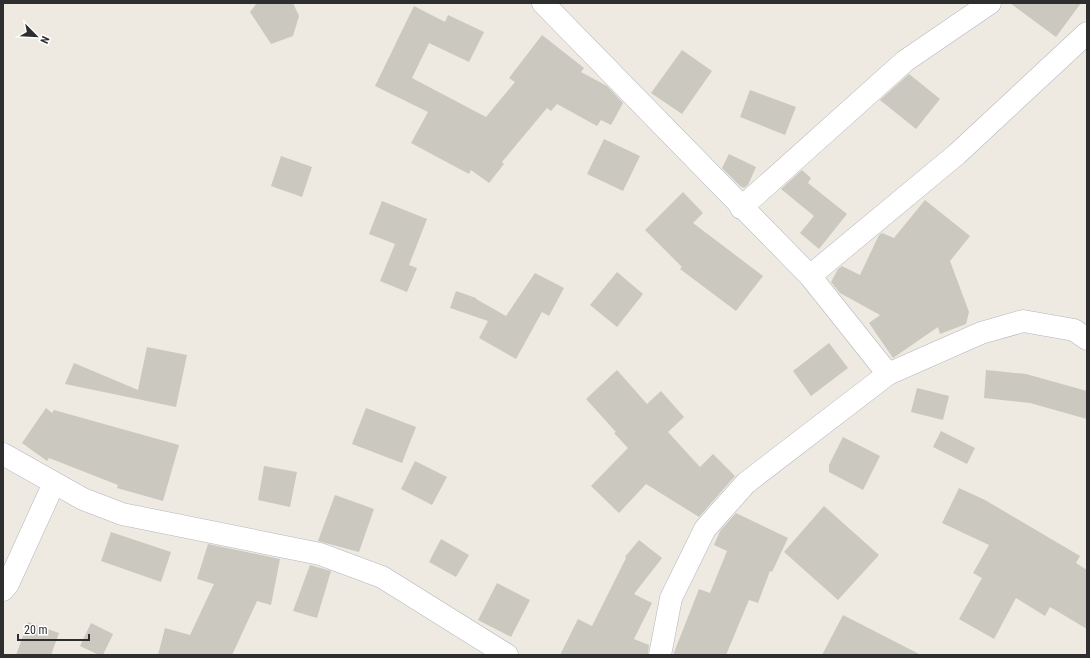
<svg xmlns="http://www.w3.org/2000/svg" width="1090" height="658" viewBox="0 0 1090 658" font-family="'Roboto Condensed',sans-serif">
	<style>
		.building { fill: #cac8bf }
		.lines { fill: none; stroke-linecap: round; stroke-linejoin: round }
		.street-casing { stroke: #b4b5c0; stroke-width: 23 }
		.secondary-casing { stroke: #b4b5c0; stroke-width: 23 }
		.street { stroke: #fff; stroke-width: 22 }
		.secondary { stroke: #fff; stroke-width: 22 }
	</style>
	<rect width="100%" height="100%" fill="#eeeae1"/>
	<!-- building -->
	<g class="building">
		<path d="M 257,3 L 293,3 L 299,16 L 293,36 L 271,44 L 250,12 Z"/>
		<path d="M 1010,3 L 1081,3 L 1056,37 Z"/>
		<path d="M 414,6 L 445,22 L 448,15 L 484,32 L 469,62 L 429,43 L 412,78 L 486,117 L 515,82 L 509,78 L 542,35 L 584,68 L 581,72 L 607,86 L 623,103 L 611,125 L 601,120 L 597,126 L 557,104 L 551,111 L 547,108 L 502,162 L 504,164 L 489,183 L 471,170 L 469,174 L 411,143 L 428,112 L 375,86 Z"/>
		<path d="M 682,50 L 712,71 L 682,114 L 651,93 Z"/>
		<path d="M 909,74 L 940,99 L 916,129 L 880,100 Z"/>
		<path d="M 750,90 L 796,107 L 785,135 L 740,117 Z"/>
		<path d="M 604,139 L 640,156 L 623,191 L 587,174 Z"/>
		<path d="M 729,154 L 756,167 L 748,185 L 744,188 L 740,186 L 722,168 Z"/>
		<path d="M 281,156 L 312,167 L 302,197 L 271,186 Z"/>
		<path d="M 802,170 L 811,178 L 808,183 L 847,214 L 819,249 L 800,233 L 814,216 L 781,189 Z"/>
		<path d="M 683,192 L 703,213 L 693,223 L 763,276 L 736,311 L 680,269 L 682,267 L 645,230 Z"/>
		<path d="M 925,200 L 970,236 L 950,261 L 969,312 L 966,324 L 940,334 L 938,327 L 893,358 L 869,323 L 880,315 L 840,293 L 831,282 L 838,269 L 842,266 L 860,275 L 879,235 L 882,233 L 894,238 Z"/>
		<path d="M 382,201 L 427,219 L 409,265 L 417,268 L 407,292 L 380,281 L 395,244 L 369,234 Z"/>
		<path d="M 617,272 L 643,294 L 617,327 L 590,305 Z"/>
		<path d="M 535,273 L 564,288 L 549,316 L 542,312 L 516,359 L 479,338 L 488,321 L 450,308 L 456,291 L 476,298 L 476,299 L 506,316 Z"/>
		<path d="M 829,343 L 848,368 L 811,396 L 793,371 Z"/>
		<path d="M 147,347 L 187,355 L 176,407 L 65,384 L 74,363 L 138,390 Z"/>
		<path d="M 617,370 L 647,404 L 661,391 L 684,417 L 668,432 L 700,467 L 713,454 L 735,476 L 699,517 L 646,484 L 619,513 L 591,486 L 628,448 L 614,433 L 616,432 L 586,399 Z"/>
		<path d="M 986,370 L 1026,374 L 1087,391 L 1087,419 L 1030,403 L 984,398 Z"/>
		<path d="M 917,388 L 949,396 L 943,420 L 911,412 Z"/>
		<path d="M 46,408 L 52,413 L 54,410 L 179,445 L 163,501 L 117,488 L 118,485 L 49,458 L 47,461 L 22,443 Z"/>
		<path d="M 366,408 L 416,427 L 402,463 L 352,444 Z"/>
		<path d="M 941,431 L 975,448 L 967,464 L 933,447 Z"/>
		<path d="M 843,437 L 880,456 L 863,490 L 829,472 L 829,465 Z"/>
		<path d="M 415,461 L 447,477 L 432,505 L 401,489 Z"/>
		<path d="M 264,466 L 297,472 L 290,507 L 258,500 Z"/>
		<path d="M 959,488 L 985,500 L 1080,556 L 1076,563 L 1087,570 L 1087,629 L 1050,607 L 1045,616 L 1016,598 L 994,639 L 959,619 L 982,578 L 973,573 L 989,545 L 942,523 Z"/>
		<path d="M 335,495 L 374,509 L 359,552 L 318,541 Z"/>
		<path d="M 824,506 L 879,555 L 838,600 L 784,552 Z"/>
		<path d="M 736,513 L 788,538 L 772,572 L 770,571 L 758,603 L 749,600 L 726,655 L 673,655 L 699,589 L 710,593 L 727,551 L 714,545 L 720,531 Z"/>
		<path d="M 111,532 L 171,552 L 161,582 L 101,561 Z"/>
		<path d="M 441,539 L 469,555 L 456,577 L 429,562 Z"/>
		<path d="M 639,540 L 662,558 L 634,594 L 652,603 L 634,639 L 649,645 L 648,655 L 560,655 L 578,619 L 592,626 L 626,558 L 625,557 Z"/>
		<path d="M 208,544 L 280,559 L 271,605 L 257,601 L 232,655 L 158,655 L 165,628 L 190,635 L 214,584 L 197,579 Z"/>
		<path d="M 310,565 L 331,571 L 317,618 L 293,611 Z"/>
		<path d="M 497,583 L 530,600 L 511,637 L 478,620 Z"/>
		<path d="M 843,615 L 921,655 L 822,655 Z"/>
		<path d="M 28,622 L 59,633 L 51,655 L 16,655 Z"/>
		<path d="M 91,623 L 113,634 L 103,655 L 99,655 L 80,646 Z"/>
	</g>
	<g class="lines">
		<!-- street casing -->
		<g class="street-casing">
			<g id="street">
				<path d="M 741,208 L 905,61 L 990,3"/>
				<path d="M 810,276 L 957,154 L 1087,33"/>
				<path d="M 888,374 L 981,333 L 1023,321 L 1074,330 L 1087,339"/>
				<path d="M 3,454 L 83,499 L 122,514 L 320,554 L 382,577 L 507,655"/>
				<path d="M 3,590 L 8,584 L 54,483"/>
			</g>
		</g>
		<!-- secondary casing -->
		<g class="secondary-casing">
			<path id="secondary" d="M 543,3 L 810,276 L 888,374 L 746,483 L 705,529 L 671,598 L 660,655"/>
		</g>
		<!-- street -->
		<use href="#street" class="street"/>
		<!-- secondary -->
		<use href="#secondary" class="secondary"/>
	</g>
	<!-- border -->
	<rect width="1090" height="658" fill="none" stroke="#2e2e2e" stroke-width="8"/>
	<!-- north arrow -->
	<g transform="translate(36 36) rotate(114)" stroke="#ffffff" stroke-width="3" paint-order="stroke">
	<path d="M0-3L7 15L0 10L-7 15Z" fill="#2e2e2e"/>
	<text y="-6" font-size="11" font-weight="bold" text-anchor="middle" fill="#2e2e2e">N</text>
	</g>
	<!-- scale -->
	<path d="M18 634v6h71v-6" fill="none" stroke="#2e2e2e" stroke-width="2"/>
	<text x="24" y="634" font-size="12" fill="#2e2e2e" stroke="#ffffff" stroke-width="3" paint-order="stroke">20 m</text>
</svg>
